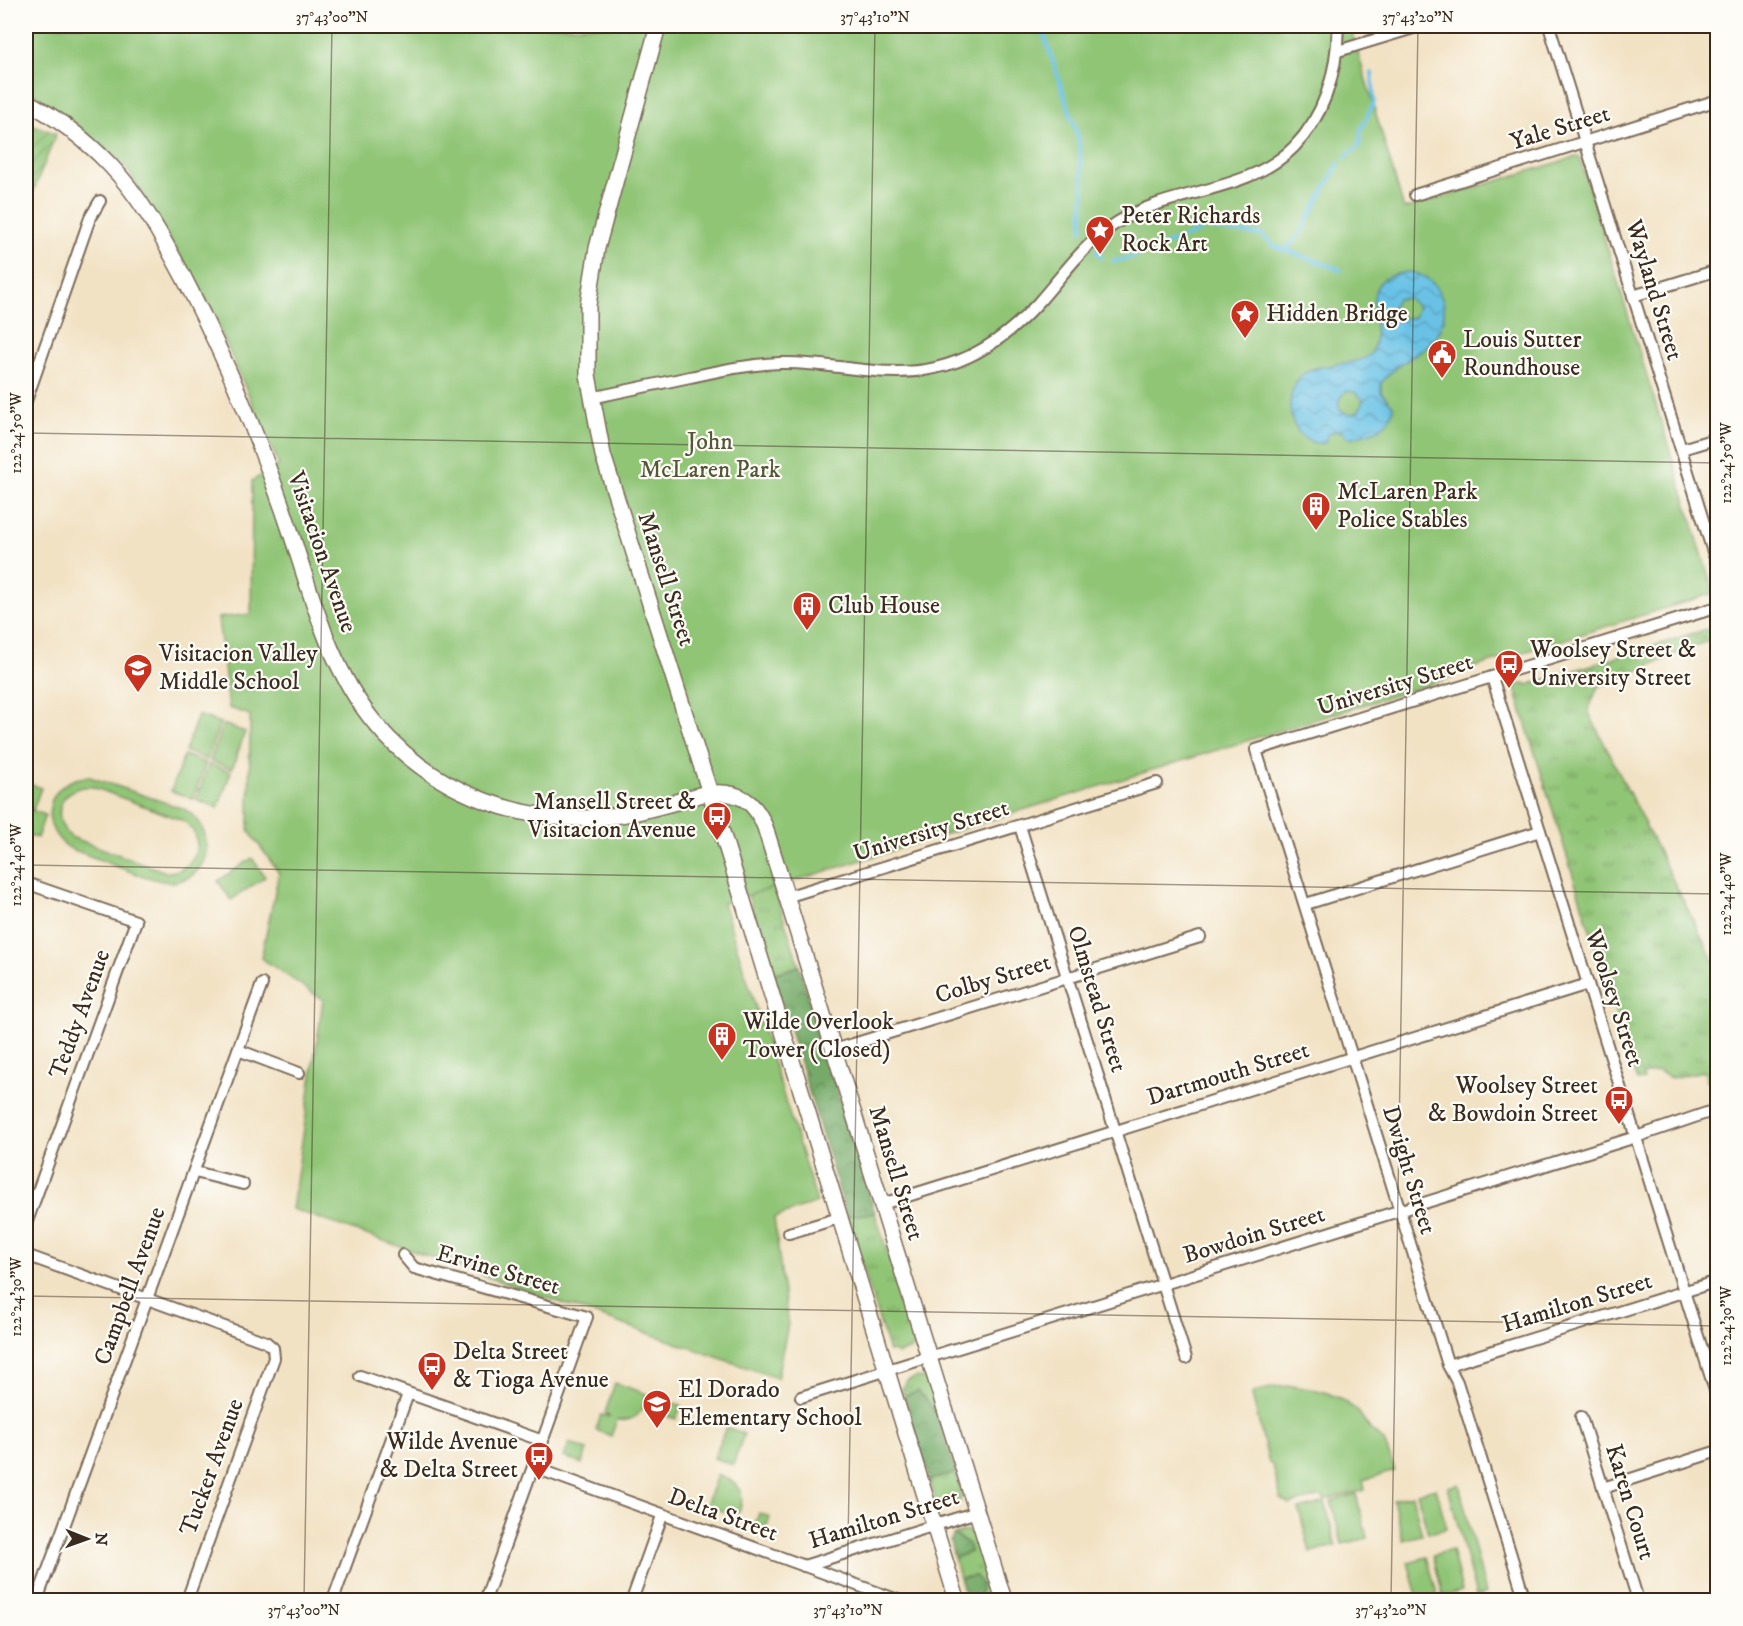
<svg xmlns="http://www.w3.org/2000/svg" width="1743" height="1626" viewBox="0 0 1743 1626" font-family="'IM FELL DW Pica',serif">
	<style>
		.grass { fill: url(#grass-tufts); stroke: #66784a; stroke-width: 1.5 }
		.forest { fill: url(#forest-crowns); stroke: #586a42; stroke-width: 1.5 }
		.park { fill: #90c576; stroke: #66784a; stroke-width: 1.5; fill-rule: evenodd }
		.garden { fill: url(#garden-furrows); stroke: #66784a; stroke-width: 1.5 }
		.water { fill: url(#water-waves); stroke: #527682; stroke-width: 1.5; fill-rule: evenodd }
		.lines { fill: none; stroke-linecap: round; stroke-linejoin: round }
		.stream { stroke: #69c2e6; stroke-width: 4 }
		.street-casing { stroke: #7b6a58; stroke-width: 14 }
		.secondary-casing { stroke: #7b6a58; stroke-width: 18 }
		.street { stroke: #fff; stroke-width: 10 }
		.secondary { stroke: #fff; stroke-width: 15 }
		.ticks { fill: none; stroke: #3b2a1e; stroke-width: 1.5; stroke-opacity: 0.45 }
		.labels { text-anchor: middle; dominant-baseline: central; stroke-width: 4.5; stroke-linejoin: round; paint-order: stroke }
		.street-label { font-size: 24px; fill: #3b2a1e; stroke: #fdfcf7 }
		.poi-label { font-size: 24px; fill: #3b2a1e; stroke: #fdfcf7; text-anchor: start }
		.park-label { font-size: 24px; fill: #545838; stroke: #fdfcf7 }
		.neatline { fill: none; stroke: #3b2a1e; stroke-width: 2 }
		.ticks-label { font-size: 15px; text-anchor: middle; fill: #3b2a1e }
	</style>
	<defs>
		<pattern id="grass-tufts" width="24" height="20" patternUnits="userSpaceOnUse" patternTransform="scale(1.5)"><rect width="24" height="20" fill="#90c576"/><path d="M3 7l-1-3M5 7V3M7 7l1-3M15 17l-1-3M17 17v-4M19 17l1-3" fill="none" stroke="#77a060"/></pattern>
		<pattern id="forest-crowns" width="20" height="18" patternUnits="userSpaceOnUse" patternTransform="scale(1.5)"><rect width="20" height="18" fill="#74aa67"/><path d="M2 6a3 3 0 1 1 6 0M12 15a3 3 0 1 1 6 0" fill="none" stroke="#608b54"/></pattern>
		<pattern id="garden-furrows" width="10" height="10" patternUnits="userSpaceOnUse" patternTransform="scale(1.5)"><rect width="10" height="10" fill="#90c576"/><path d="M-1 1l2-2M0 10L10 0M9 11l2-2" fill="none" stroke="#77a060"/></pattern>
		<pattern id="water-waves" width="16" height="10" patternUnits="userSpaceOnUse" patternTransform="scale(1.5)"><rect width="16" height="10" fill="#69c2e6"/><path d="M0 5q4-4 8 0t8 0" fill="none" stroke="#589eba"/></pattern>
	</defs>
	<rect width="100%" height="100%" fill="#fdfcf7"/>
	<filter id="ink" filterUnits="userSpaceOnUse"><feTurbulence type="fractalNoise" baseFrequency=".0167" numOctaves="2"/><feDisplacementMap in="SourceGraphic" scale="12" xChannelSelector="R" yChannelSelector="G"/><feConvolveMatrix kernelMatrix="1 2 1 2 8 2 1 2 1" color-interpolation-filters="sRGB"/></filter>
	<filter id="wash" filterUnits="userSpaceOnUse"><feTurbulence type="fractalNoise" baseFrequency=".008" numOctaves="4" result="noise"/><feDisplacementMap in="SourceGraphic" scale="24" xChannelSelector="R" yChannelSelector="G"/><feGaussianBlur stdDeviation="1.35" result="paint"/><feColorMatrix in="noise" values="0 0 0 0 0 0 0 0 0 0 0 0 0 0 0 0 0 1.4 0 .05"/><feComposite in="paint" operator="in"/></filter>
	<g filter="url(#wash)">
		<rect width="100%" height="100%" fill="#f2e2c4"/>
		<!-- grass -->
		<g class="grass">
			<path d="M 1717,626 L 1717,637 L 1598,687 L 1588,711 L 1717,968 L 1718,1095 L 1714,1096 L 1711,1084 L 1707,1081 L 1704,1071 L 1671,1078 L 1658,1071 L 1643,1075 L 1644,1080 L 1637,1081 L 1514,686 L 1526,683 L 1527,685 Z"/>
			<path d="M 774,887 L 799,966 L 773,974 L 748,895 Z"/>
			<path d="M 875,1213 L 916,1343 L 912,1349 L 897,1354 L 893,1351 L 889,1352 L 847,1216 Z"/>
			<path d="M 917,1377 L 927,1379 L 937,1413 L 918,1391 L 904,1396 L 901,1388 L 904,1386 L 906,1381 Z"/>
			<path d="M 956,1473 L 963,1497 L 960,1498 L 960,1502 L 947,1507 L 937,1505 L 930,1480 Z"/>
			<path d="M 966,1531 L 972,1534 L 975,1533 L 995,1600 L 969,1600 L 980,1595 L 976,1576 L 960,1578 L 954,1558 L 970,1552 L 968,1543 L 954,1535 Z"/>
		</g>
		<!-- forest -->
		<g class="forest">
			<path d="M 799,966 L 875,1213 L 847,1216 L 773,974 Z"/>
			<path d="M 918,1391 L 937,1413 L 956,1473 L 930,1480 L 904,1396 Z"/>
			<path d="M 954,1535 L 968,1543 L 970,1552 L 954,1558 L 950,1541 Z"/>
			<path d="M 976,1576 L 982,1585 L 980,1595 L 967,1600 L 960,1578 Z"/>
		</g>
		<!-- park -->
		<g class="park">
			<path d="M 26,26 L 1378,26 L 1352,33 L 1404,209 L 1579,156 L 1714,593 L 1453,674 L 1453,677 L 723,903 L 817,1202 L 774,1218 L 788,1324 L 777,1378 L 292,1209 L 323,1000 L 261,958 L 279,873 L 249,831 L 250,715 L 229,708 L 218,618 L 251,614 L 252,481 L 279,465 L 209,304 L 124,164 L 36,94 L 26,91 Z"/>
			<path d="M 198,715 L 220,723 L 207,760 L 185,751 Z"/>
			<path d="M 223,724 L 245,732 L 232,769 L 210,761 Z"/>
			<path d="M 184,755 L 206,763 L 193,799 L 171,791 Z"/>
			<path d="M 209,764 L 231,772 L 218,808 L 196,800 Z"/>
			<path d="M 90,777 L 184,809 C 218,828 213,879 172,882 C 152,883 93,856 71,849 C 34,827 47,777 90,777 ZM 83,787 L 93,787 L 184,821 C 208,839 196,873 166,872 L 71,837 C 52,820 57,792 83,787 Z"/>
			<path d="M 26,782 L 41,788 L 33,810 L 26,807 Z"/>
			<path d="M 26,808 L 45,815 L 37,838 L 26,834 Z"/>
			<path d="M 252,858 L 265,877 L 231,900 L 218,881 Z"/>
			<path d="M 615,1383 L 647,1394 C 644,1412 636,1423 617,1420 L 611,1436 L 596,1430 L 601,1415 L 610,1417 L 605,1413 Z"/>
			<path d="M 1292,1386 L 1322,1391 L 1337,1397 L 1357,1410 L 1370,1429 L 1384,1441 L 1395,1471 L 1363,1480 L 1365,1490 L 1324,1500 L 1322,1496 L 1290,1504 L 1281,1499 L 1273,1466 L 1269,1463 L 1252,1395 L 1253,1392 L 1276,1387 Z"/>
			<path d="M 668,1402 L 681,1406 L 676,1419 L 663,1415 Z"/>
			<path d="M 726,1427 L 744,1434 L 733,1465 L 714,1458 Z"/>
			<path d="M 569,1443 L 587,1450 L 582,1464 L 564,1457 Z"/>
			<path d="M 717,1475 C 738,1480 749,1496 736,1516 L 706,1505 Z"/>
			<path d="M 1459,1484 L 1486,1593 L 1476,1596 L 1448,1487 Z"/>
			<path d="M 1436,1488 L 1447,1529 L 1428,1533 L 1417,1493 Z"/>
			<path d="M 1356,1494 L 1367,1538 L 1342,1544 L 1331,1501 Z"/>
			<path d="M 1412,1495 L 1422,1535 L 1403,1540 L 1393,1500 Z"/>
			<path d="M 1325,1502 L 1336,1546 L 1310,1552 L 1299,1509 Z"/>
			<path d="M 759,1513 L 770,1517 L 766,1528 L 755,1524 Z"/>
			<path d="M 1452,1550 L 1462,1591 L 1443,1596 L 1433,1555 Z"/>
			<path d="M 1427,1557 L 1438,1597 L 1418,1600 L 1408,1562 Z"/>
		</g>
		<!-- garden -->
		<path class="garden" d="M 26,122 L 56,134 L 34,190 L 26,189 Z"/>
		<!-- water -->
		<path class="water" d="M 1411,272 C 1424,275 1434,281 1440,294 C 1445,303 1445,311 1443,321 C 1434,353 1399,358 1381,383 L 1381,392 L 1393,406 C 1392,430 1367,434 1348,438 L 1340,430 L 1329,433 L 1325,443 C 1286,448 1278,384 1310,370 C 1324,364 1365,364 1371,353 C 1388,326 1348,275 1411,272 ZM 1408,298 L 1418,307 L 1414,318 L 1397,318 L 1392,314 L 1392,307 L 1397,299 ZM 1347,391 L 1354,392 L 1363,400 L 1359,411 C 1351,416 1346,415 1339,408 C 1338,399 1340,396 1347,391 Z"/>
		<g class="lines">
			<!-- stream -->
			<g class="stream">
				<path d="M 1041,26 L 1078,136 L 1084,194 L 1082,230"/>
				<path d="M 1345,157 L 1359,146 L 1361,129 L 1374,102 L 1372,73"/>
				<path d="M 1211,229 L 1263,235 L 1274,246 L 1341,270"/>
				<path d="M 1095,251 L 1102,257"/>
				<path d="M 1285,251 L 1300,234 L 1339,163"/>
				<path d="M 1113,261 L 1127,259 L 1201,231"/>
			</g>
		</g>
	</g>
	<g filter="url(#ink)">
		<g class="lines">
			<!-- street casing -->
			<g class="street-casing">
				<g id="street">
					<path d="M 1549,26 L 1718,568"/>
					<path d="M 1338,51 L 1420,26"/>
					<path d="M 1415,195 L 1718,100"/>
					<path d="M 1633,296 L 1718,270"/>
					<path d="M 591,398 C 624,391 657,384 690,377 C 719,371 750,364 780,363 C 832,361 884,380 935,368 C 976,359 1010,334 1038,303 C 1064,274 1084,243 1118,222 C 1172,188 1247,194 1294,147 C 1326,114 1337,70 1338,26"/>
					<path d="M 26,401 L 90,218 L 100,201"/>
					<path d="M 1682,449 L 1718,438"/>
					<path d="M 1492,677 L 1718,1400"/>
					<path d="M 1020,826 L 1186,1358"/>
					<path d="M 26,883 L 136,921 L 26,1224"/>
					<path d="M 786,897 L 1157,783"/>
					<path d="M 1306,904 L 1540,831"/>
					<path d="M 238,1050 L 299,1073"/>
					<path d="M 834,1050 L 1200,937"/>
					<path d="M 195,1172 L 243,1184"/>
					<path d="M 882,1204 L 1588,984"/>
					<path d="M 789,1233 L 839,1218"/>
					<path d="M 26,1255 L 266,1342 L 273,1348 L 274,1358 L 187,1600"/>
					<path d="M 403,1255 L 414,1268 L 587,1317 L 485,1600"/>
					<path d="M 1448,1365 L 1718,1281"/>
					<path d="M 360,1376 L 543,1441"/>
					<path d="M 801,1397 L 1636,1137 L 1718,1109"/>
					<path d="M 1581,1417 L 1638,1600"/>
					<path d="M 533,1467 L 898,1600"/>
					<path d="M 1603,1488 L 1718,1451"/>
					<path d="M 804,1566 L 977,1512"/>
					<path d="M 37,1600 L 262,984"/>
					<path d="M 333,1600 L 408,1394"/>
					<path d="M 632,1600 L 662,1516"/>
					<path d="M 1525,1600 L 1457,1382 L 1448,1365 C 1383,1160 1322,955 1256,750 L 1718,607"/>
				</g>
			</g>
			<!-- secondary casing -->
			<g class="secondary-casing">
				<g id="secondary">
					<path d="M 658,26 L 597,248 L 588,305 L 588,375 L 603,455 L 710,793 L 957,1600"/>
					<path d="M 26,101 C 57,118 85,139 109,164 C 141,197 162,237 183,276 C 226,358 261,443 290,530 C 312,596 329,667 374,722 C 433,794 528,829 620,815 C 641,812 662,806 683,800 C 691,798 702,793 711,793 C 739,791 755,801 765,827 L 1004,1600"/>
				</g>
			</g>
			<!-- street -->
			<use href="#street" class="street"/>
			<!-- secondary -->
			<use href="#secondary" class="secondary"/>
		</g>
	</g>
	<!-- ticks -->
	<path class="ticks" d="M 1383,26 L 1718,31M 26,433 L 1718,463M 26,865 L 1718,894M 26,1296 L 1718,1326M 304,1600 L 332,26M 847,1600 L 875,26M 1391,1600 L 1418,26"/>
	<!-- icons -->
	<defs>
		<g id="sight-pin" transform="scale(1.5)"><path d="M0 17L-7.5 6A9.5 9.5 0 1 1 7.5 6Z" fill="#c8321e" stroke="#fdfcf7"/><path d="M0-6L1.8-2.2L6-1.7L2.9 1.2L3.7 5.4L0 3.3L-3.7 5.4L-2.9 1.2L-6-1.7L-1.8-2.2Z" fill="#fff"/></g>
		<g id="civic-pin" transform="scale(1.5)"><path d="M0 17L-7.5 6A9.5 9.5 0 1 1 7.5 6Z" fill="#c8321e" stroke="#fdfcf7"/><path d="M-.6-6.5H3V-4.5H.6V-3L4-1V1h2V6H-6V1h2V-1L-.6-3ZM-1.2 2.5V6h2.4V2.5Z" fill="#fff"/></g>
		<g id="building-pin" transform="scale(1.5)"><path d="M0 17L-7.5 6A9.5 9.5 0 1 1 7.5 6Z" fill="#c8321e" stroke="#fdfcf7"/><path d="M-4-6H4V6H1V3H-1V6H-4ZM-2.5-4.3h1.7v1.8h-1.7ZM.8-4.3h1.7v1.8H.8ZM-2.5-1h1.7V.8h-1.7ZM.8-1h1.7V.8H.8Z" fill="#fff"/></g>
		<g id="bus-pin" transform="scale(1.5)"><path d="M0 17L-7.5 6A9.5 9.5 0 1 1 7.5 6Z" fill="#c8321e" stroke="#fdfcf7"/><path d="M-5-6H5V4H4V6H2V4H-2V6H-4V4H-5ZM-3.5-4V0h7V-4ZM-3.5 1.2v1.5H-2V1.2ZM2 1.2v1.5H3.5V1.2Z" fill="#fff"/></g>
		<g id="school-pin" transform="scale(1.5)"><path d="M0 17L-7.5 6A9.5 9.5 0 1 1 7.5 6Z" fill="#c8321e" stroke="#fdfcf7"/><path d="M0-5L7-2L0 1L-7-2ZM-4 1L0 2.5L4 1V4Q0 6-4 4Z" fill="#fff"/></g>
	</defs>
	<g fill-rule="evenodd">
		<use href="#sight-pin" x="1100" y="230"/>
		<use href="#sight-pin" x="1245" y="314"/>
		<use href="#civic-pin" x="1442" y="354"/>
		<use href="#building-pin" x="1316" y="506"/>
		<use href="#building-pin" x="807" y="606"/>
		<use href="#bus-pin" x="1509" y="664"/>
		<use href="#school-pin" x="138" y="668"/>
		<use href="#bus-pin" x="717" y="816"/>
		<use href="#building-pin" x="722" y="1036"/>
		<use href="#bus-pin" x="1619" y="1100"/>
		<use href="#bus-pin" x="432" y="1366"/>
		<use href="#school-pin" x="657" y="1404"/>
		<use href="#bus-pin" x="539" y="1456"/>
	</g>
	<g class="labels">
		<!-- street labels -->
		<g class="street-label">
			<text transform="translate(1560 128) rotate(-17)">Yale Street</text>
			<text transform="translate(1654 290) rotate(73)">Wayland Street</text>
			<text transform="translate(322 552) rotate(71)">Visitacion Avenue</text>
			<text transform="translate(666 579) rotate(72)">Mansell Street</text>
			<text transform="translate(1395 685) rotate(-17)">University Street</text>
			<text transform="translate(931 831) rotate(-17)">University Street</text>
			<text transform="translate(993 979) rotate(-17)">Colby Street</text>
			<text transform="translate(1614 998) rotate(72)">Woolsey Street</text>
			<text transform="translate(1097 999) rotate(73)">Olmstead Street</text>
			<text transform="translate(80 1014) rotate(-70)">Teddy Avenue</text>
			<text transform="translate(1228 1074) rotate(-17)">Dartmouth Street</text>
			<text transform="translate(1409 1170) rotate(73)">Dwight Street</text>
			<text transform="translate(896 1173) rotate(73)">Mansell Street</text>
			<text transform="translate(1254 1235) rotate(-17)">Bowdoin Street</text>
			<text transform="translate(498 1270) rotate(16)">Ervine Street</text>
			<text transform="translate(130 1286) rotate(-70)">Campbell Avenue</text>
			<text transform="translate(1577 1303) rotate(-17)">Hamilton Street</text>
			<text transform="translate(212 1467) rotate(-70)">Tucker Avenue</text>
			<text transform="translate(1630 1502) rotate(73)">Karen Court</text>
			<text transform="translate(723 1515) rotate(20)">Delta Street</text>
			<text transform="translate(884 1519) rotate(-17)">Hamilton Street</text>
		</g>
		<!-- poi labels -->
		<g class="poi-label">
			<text x="1121" y="216">Peter Richards<tspan x="1121" dy="28">Rock Art</tspan></text>
			<text x="1266" y="314">Hidden Bridge</text>
			<text x="1463" y="340">Louis Sutter<tspan x="1463" dy="28">Roundhouse</tspan></text>
			<text x="1337" y="492">McLaren Park<tspan x="1337" dy="28">Police Stables</tspan></text>
			<text x="828" y="606">Club House</text>
			<text x="1530" y="650">Woolsey Street &amp;<tspan x="1530" dy="28">University Street</tspan></text>
			<text x="159" y="654">Visitacion Valley<tspan x="159" dy="28">Middle School</tspan></text>
			<text x="696" y="802" text-anchor="end">Mansell Street &amp;<tspan x="696" dy="28">Visitacion Avenue</tspan></text>
			<text x="743" y="1022">Wilde Overlook<tspan x="743" dy="28">Tower (Closed)</tspan></text>
			<text x="1598" y="1086" text-anchor="end">Woolsey Street<tspan x="1598" dy="28">&amp; Bowdoin Street</tspan></text>
			<text x="453" y="1352">Delta Street<tspan x="453" dy="28">&amp; Tioga Avenue</tspan></text>
			<text x="678" y="1390">El Dorado<tspan x="678" dy="28">Elementary School</tspan></text>
			<text x="518" y="1442" text-anchor="end">Wilde Avenue<tspan x="518" dy="28">&amp; Delta Street</tspan></text>
		</g>
		<!-- park labels -->
		<g class="park-label">
			<text x="710" y="442">John<tspan x="710" dy="28">McLaren Park</tspan></text>
		</g>
	</g>
	<!-- margin -->
	<rect width="1743" height="1626" fill="none" stroke="#fdfcf7" stroke-width="66"/>
	<!-- north arrow -->
	<g transform="translate(87 1539) rotate(91)" stroke="#fdfcf7" stroke-width="4.5" paint-order="stroke">
	<path d="M0-4.5L10 22L0 15L-10 22Z" fill="#3b2a1e"/>
	<text y="-9" font-size="16" font-weight="bold" text-anchor="middle" fill="#3b2a1e">N</text>
	</g>
	<rect x="33" y="33" width="1677" height="1560" class="neatline"/>
	<g class="ticks-label">
		<text x="332" y="22">37°43'00"N</text>
		<text x="875" y="22">37°43'10"N</text>
		<text x="1418" y="22">37°43'20"N</text>
		<text transform="translate(16 433) rotate(-90)" y="5">122°24'50"W</text>
		<text transform="translate(1726 463) rotate(-90)" y="5">122°24'50"W</text>
		<text transform="translate(16 865) rotate(-90)" y="5">122°24'40"W</text>
		<text transform="translate(1726 894) rotate(-90)" y="5">122°24'40"W</text>
		<text transform="translate(16 1297) rotate(-90)" y="5">122°24'30"W</text>
		<text transform="translate(1726 1326) rotate(-90)" y="5">122°24'30"W</text>
		<text x="304" y="1615">37°43'00"N</text>
		<text x="848" y="1615">37°43'10"N</text>
		<text x="1391" y="1615">37°43'20"N</text>
	</g>
</svg>
